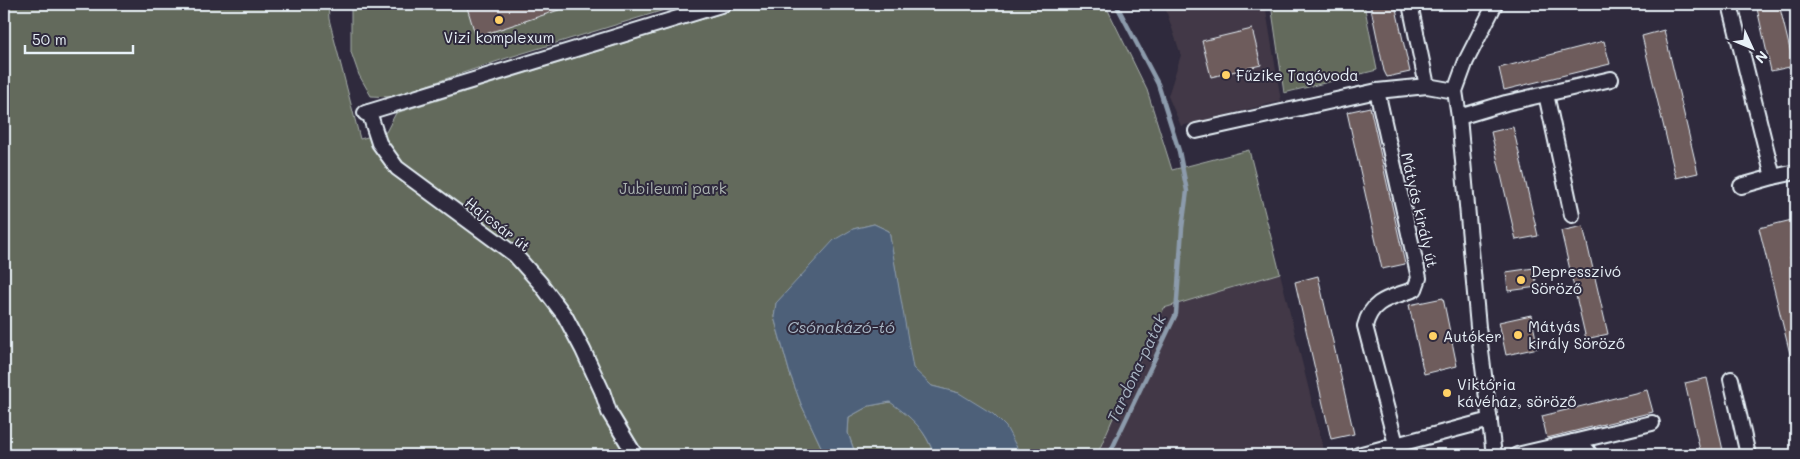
<svg xmlns="http://www.w3.org/2000/svg" width="1800" height="459" viewBox="0 0 1800 459" font-family="Mali,sans-serif">
	<style>
		.built { fill: #423946 }
		.green { fill: #636a5c; stroke: #a6aeaa }
		.water { fill: #4e6179; stroke: #8c9bac }
		.lines { fill: none; stroke-linecap: round; stroke-linejoin: round }
		.stream { stroke: #8c9bac; stroke-width: 4.5 }
		.building { fill: #6e5b5b; stroke: #e8f1f8 }
		.minor-casing { stroke: #e8f1f8; stroke-width: 18 }
		.minor { stroke: #2f2a3d; stroke-width: 14 }
		.poi-dot { fill: #ffd166; stroke: #2f2a3d; stroke-width: 2 }
		.labels { text-anchor: middle; dominant-baseline: central; stroke-width: 4; stroke-linejoin: round; paint-order: stroke }
		.poi-label { font-size: 15px; fill: #e8f1f8; stroke: #2f2a3d; text-anchor: start }
		.park-label { font-size: 15px; fill: #acb4b2; stroke: #2f2a3d }
		.street-label { font-size: 15px; fill: #e8f1f8; stroke: #2f2a3d }
		.water-label { font-size: 16px; font-style: italic; fill: #aab7c5; stroke: #2f2a3d }
	</style>
	<rect width="100%" height="100%" fill="#2f2a3d"/>
	<filter id="ink" filterUnits="userSpaceOnUse"><feTurbulence type="fractalNoise" baseFrequency=".02" numOctaves="2"/><feDisplacementMap in="SourceGraphic" scale="10" xChannelSelector="R" yChannelSelector="G"/><feConvolveMatrix kernelMatrix="1 2 1 2 8 2 1 2 1" color-interpolation-filters="sRGB"/></filter>
	<g filter="url(#ink)">
		<!-- built -->
		<g class="built">
			<path d="M 1164,4 L 1265,4 L 1281,101 L 1181,126 L 1168,96 L 1181,55 Z"/>
			<path d="M 1280,273 L 1325,455 L 1097,455 L 1116,411 L 1164,308 Z"/>
		</g>
		<!-- green -->
		<g class="green">
			<path d="M 4,4 L 328,4 L 329,19 L 360,139 L 386,132 L 396,113 L 752,4 L 1105,4 L 1147,90 L 1172,170 L 1249,150 L 1280,273 L 1164,308 L 1116,411 L 1097,455 L 1021,455 L 959,393 L 932,386 L 912,368 L 889,231 L 874,224 L 853,229 L 801,278 L 776,303 L 774,317 L 790,374 L 801,404 L 825,455 L 4,455 Z"/>
			<path d="M 351,4 L 684,4 L 507,58 L 392,97 L 371,96 L 359,75 L 351,52 Z"/>
			<path d="M 1271,4 L 1364,4 L 1377,70 L 1284,93 Z"/>
			<path d="M 891,402 C 912,418 925,429 934,455 L 854,455 L 855,453 L 848,433 L 849,417 L 869,406 Z"/>
		</g>
		<!-- water -->
		<path class="water" d="M 874,224 L 889,231 L 913,368 L 932,386 L 959,393 L 993,414 L 1006,427 L 1021,455 L 934,455 C 926,430 912,418 890,402 L 869,406 L 849,417 L 848,433 L 855,453 L 854,455 L 825,455 L 801,404 L 790,374 L 774,317 L 776,303 L 834,240 L 853,229 Z"/>
		<g class="lines">
			<!-- stream -->
			<path class="stream" d="M 1109,455 L 1176,314 L 1182,228 L 1187,191 L 1179,151 L 1158,84 L 1116,4"/>
		</g>
		<!-- building -->
		<g class="building">
			<path d="M 466,4 L 570,4 L 571,6 L 476,37 Z"/>
			<path d="M 1370,4 L 1395,4 L 1410,72 L 1387,77 L 1384,71 Z"/>
			<path d="M 1756,4 L 1779,4 L 1794,66 L 1771,71 Z"/>
			<path d="M 1252,29 L 1261,65 L 1211,77 L 1202,41 Z"/>
			<path d="M 1664,30 L 1698,173 L 1676,178 L 1642,36 Z"/>
			<path d="M 1604,41 L 1610,64 L 1504,90 L 1499,68 Z"/>
			<path d="M 1370,107 L 1405,264 L 1382,269 L 1347,112 Z"/>
			<path d="M 1513,127 L 1538,236 L 1516,240 L 1491,132 Z"/>
			<path d="M 1796,219 L 1796,245 L 1793,246 L 1795,256 L 1790,257 L 1796,283 L 1796,362 L 1792,362 L 1759,228 Z"/>
			<path d="M 1583,226 L 1608,334 L 1586,339 L 1561,231 Z"/>
			<path d="M 1534,268 L 1537,287 L 1508,291 L 1506,272 Z"/>
			<path d="M 1318,276 L 1354,434 L 1331,439 L 1295,282 Z"/>
			<path d="M 1443,298 L 1457,366 L 1424,374 L 1409,305 Z"/>
			<path d="M 1531,315 L 1538,348 L 1506,355 L 1499,322 Z"/>
			<path d="M 1707,378 L 1724,455 L 1701,455 L 1685,383 Z"/>
			<path d="M 1647,390 L 1653,412 L 1547,438 L 1542,416 Z"/>
		</g>
		<g class="lines">
			<!-- minor casing -->
			<g class="minor-casing">
				<g id="minor">
					<path d="M 1410,4 L 1427,86"/>
					<path d="M 1730,4 L 1773,177 L 1796,172"/>
					<path d="M 1377,91 L 1419,278 L 1415,289 C 1392,298 1372,298 1365,326 L 1396,444"/>
					<path d="M 1546,94 L 1572,215"/>
					<path d="M 369,112 L 379,143 L 397,168 L 515,255 L 540,283 L 565,316 L 583,350 L 602,391 L 609,412 L 635,455"/>
					<path d="M 365,113 L 724,4"/>
					<path d="M 1459,117 L 1506,103 L 1611,79"/>
					<path d="M 1196,131 L 1377,91 L 1427,86 L 1455,91"/>
					<path d="M 1741,186 L 1773,177"/>
					<path d="M 1731,379 L 1748,455"/>
					<path d="M 1573,442 L 1652,423"/>
					<path d="M 1358,455 L 1490,420"/>
					<path d="M 1494,455 L 1478,327 L 1459,117 L 1455,91 L 1466,61 L 1495,4"/>
					<path d="M 1517,455 L 1573,442 C 1580,444 1587,448 1590,455"/>
				</g>
			</g>
			<!-- minor -->
			<use href="#minor" class="minor"/>
		</g>
	</g>
	<!-- markers -->
	<g class="poi-dot">
		<circle cx="499" cy="20" r="5"/>
		<circle cx="1226" cy="75" r="5"/>
		<circle cx="1521" cy="280" r="5"/>
		<circle cx="1518" cy="335" r="5"/>
		<circle cx="1433" cy="336" r="5"/>
		<circle cx="1447" cy="393" r="5"/>
	</g>
	<g class="labels">
		<!-- poi labels -->
		<g class="poi-label">
			<text x="499" y="37" text-anchor="middle">Vizi komplexum</text>
			<text x="1236" y="75">Fűzike Tagóvoda</text>
			<text x="1531" y="271">Depresszivó<tspan x="1531" dy="17">Söröző</tspan></text>
			<text x="1528" y="326">Mátyás<tspan x="1528" dy="17">király Söröző</tspan></text>
			<text x="1443" y="336">Autóker</text>
			<text x="1457" y="384">Viktória<tspan x="1457" dy="17">kávéház, söröző</tspan></text>
		</g>
		<!-- park labels -->
		<g class="park-label">
			<text x="673" y="188">Jubileumi park</text>
		</g>
		<!-- street labels -->
		<g class="street-label">
			<text transform="translate(1420 210) rotate(77)">Mátyás király út</text>
			<text transform="translate(498 224) rotate(38)">Hajcsár út</text>
		</g>
		<!-- water labels -->
		<g class="water-label">
			<text x="841" y="326">Csónakázó-tó</text>
			<text transform="translate(1136 368) rotate(-65)">Tardona-patak</text>
		</g>
	</g>
	<!-- margin -->
	<rect width="1800" height="459" fill="none" stroke="#2f2a3d" stroke-width="20"/>
	<rect x="10" y="10" width="1780" height="439" fill="none" stroke="#e8f1f8" stroke-width="2" filter="url(#ink)"/>
	<!-- north arrow -->
	<g transform="translate(1752 48) rotate(134)" stroke="#2f2a3d" stroke-width="4" paint-order="stroke">
	<path d="M0-4L9 19L0 12L-9 19Z" fill="#e8f1f8"/>
	<text y="-8" font-size="14" font-weight="bold" text-anchor="middle" fill="#e8f1f8">N</text>
	</g>
	<!-- scale -->
	<path d="M25 45v8h108v-8" fill="none" stroke="#e8f1f8" stroke-width="2.5"/>
	<text x="32" y="45" font-size="15" fill="#e8f1f8" stroke="#2f2a3d" stroke-width="4" paint-order="stroke">50 m</text>
</svg>
